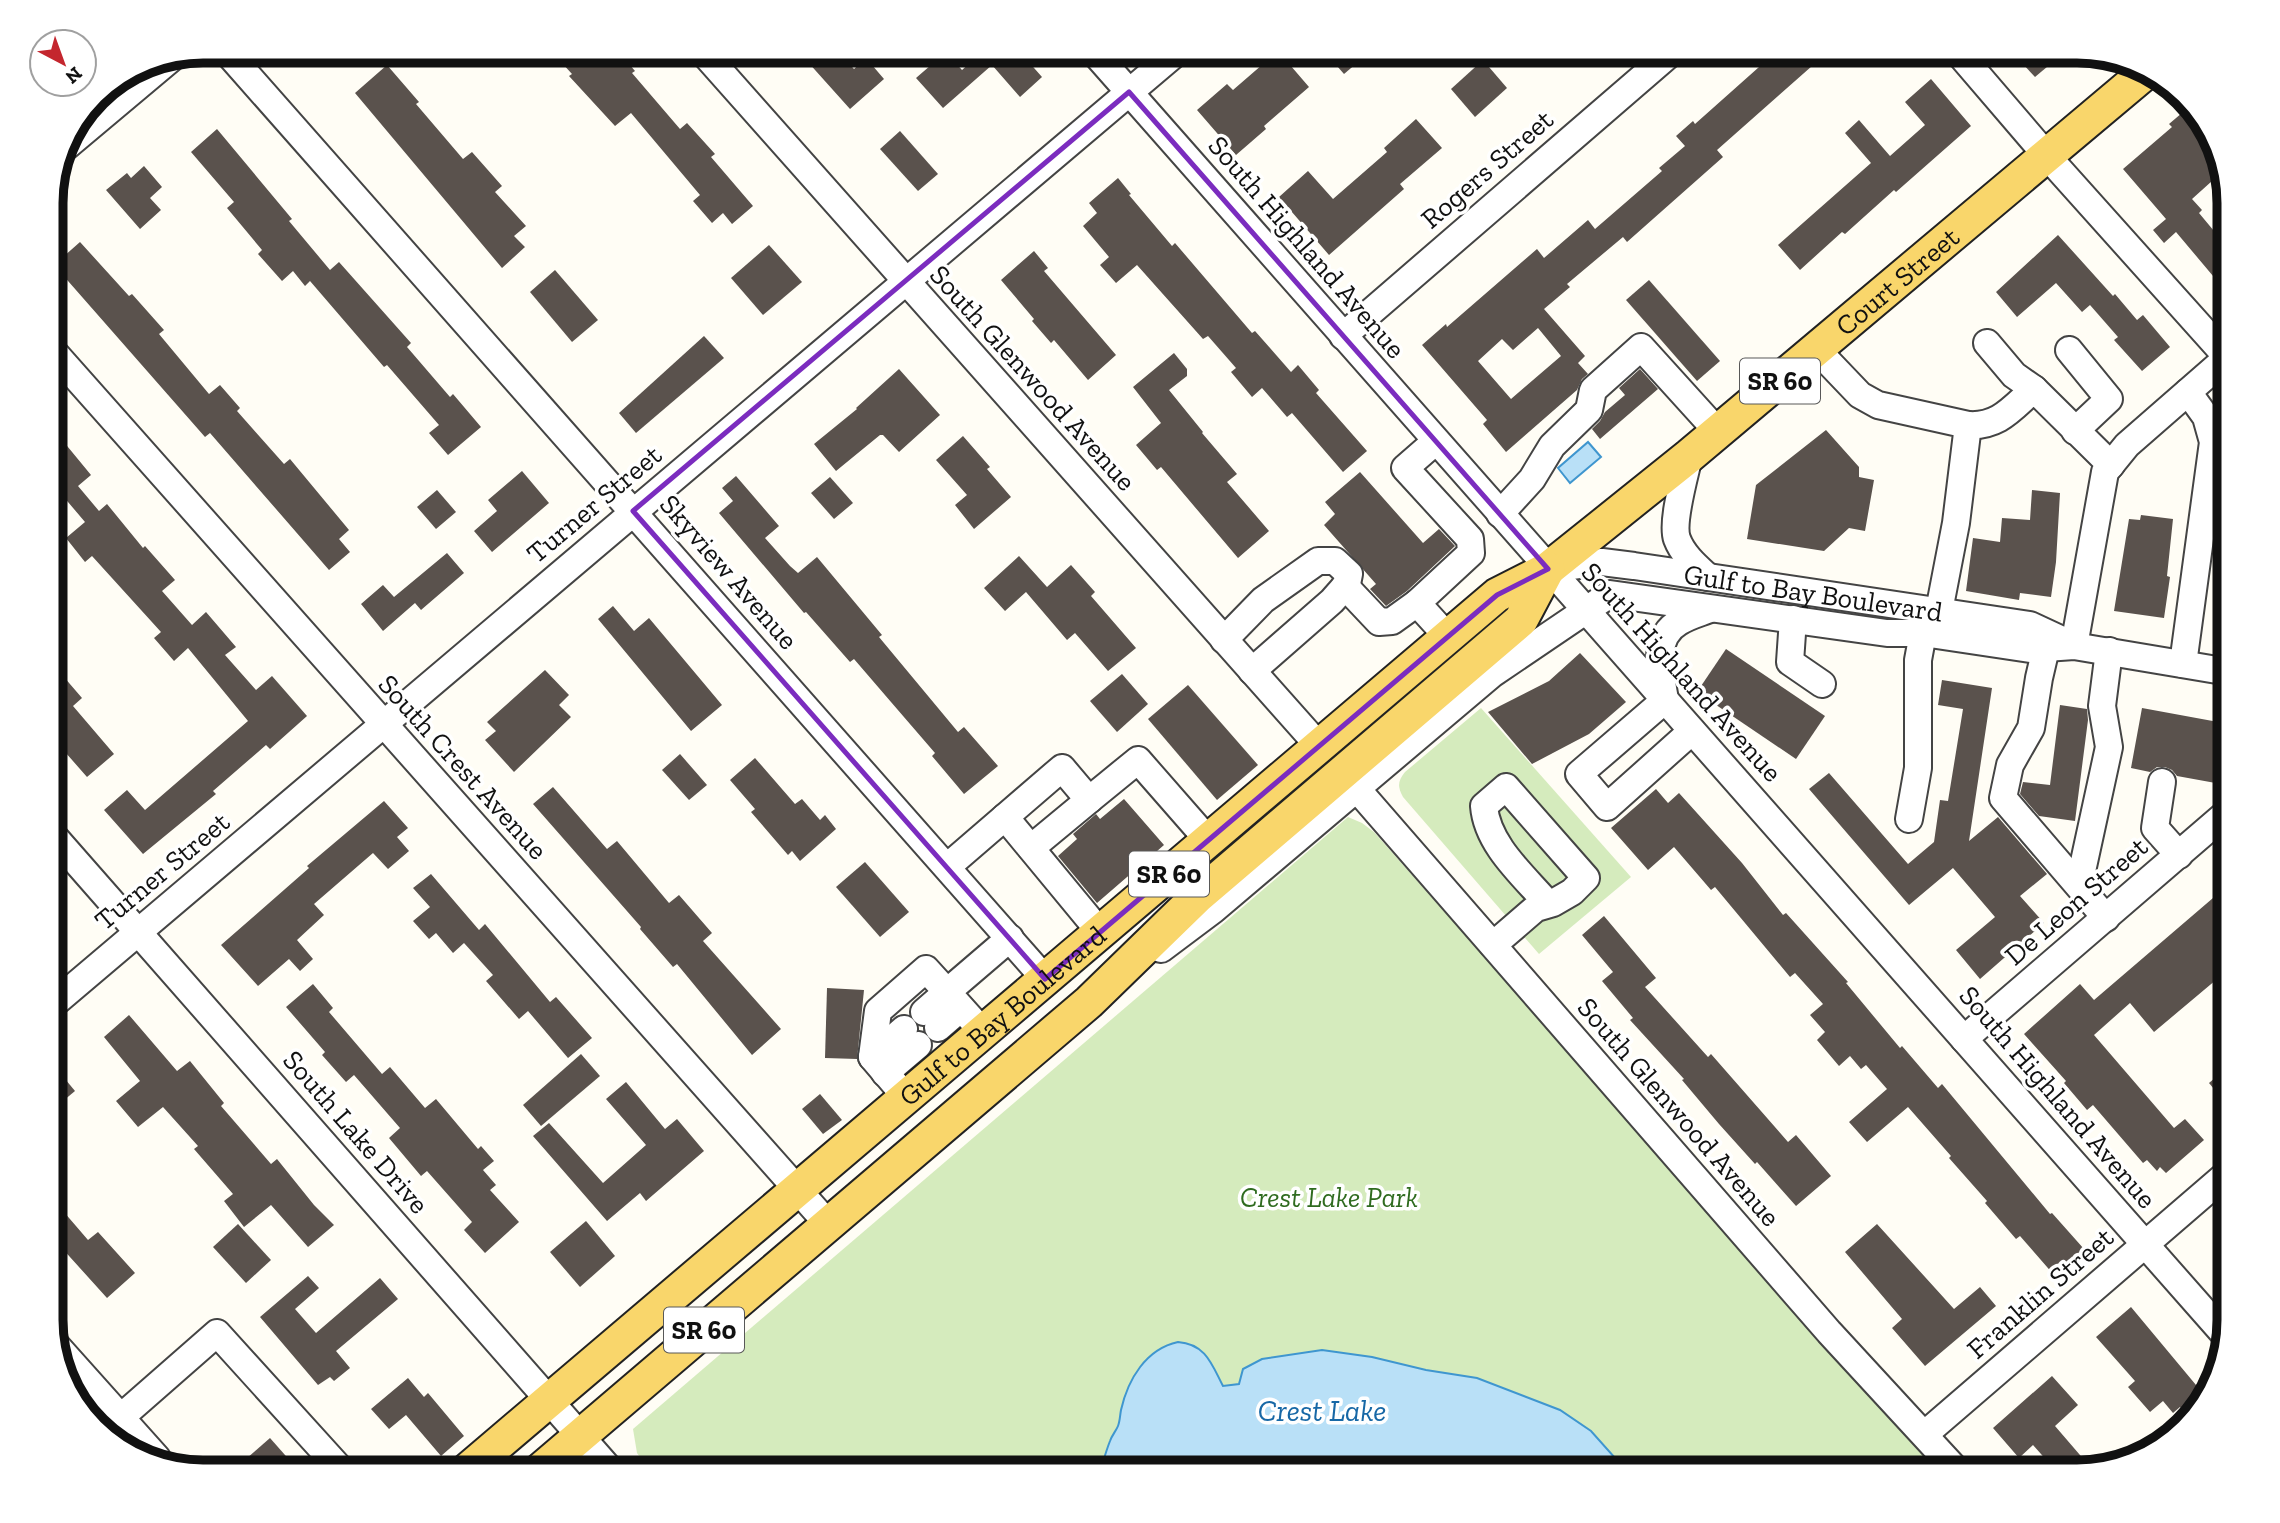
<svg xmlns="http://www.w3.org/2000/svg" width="2280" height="1523" viewBox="0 0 2280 1523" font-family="'Zilla Slab',serif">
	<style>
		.green { fill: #d5ebbd }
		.water { fill: #b9e0f7; stroke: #3f96cf; stroke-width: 2 }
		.building { fill: #5a524d; fill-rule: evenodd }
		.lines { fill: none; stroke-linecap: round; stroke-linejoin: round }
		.minor-casing { stroke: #444; stroke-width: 30 }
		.major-casing { stroke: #222; stroke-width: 37 }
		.minor { stroke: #fff; stroke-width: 26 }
		.major { stroke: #f9d66b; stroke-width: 33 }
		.marked { fill: none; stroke: #7b2cbf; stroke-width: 5; stroke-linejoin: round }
		.labels { text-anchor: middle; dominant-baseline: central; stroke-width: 7; stroke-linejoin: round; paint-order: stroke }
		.shield { fill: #fff; stroke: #585858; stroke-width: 2 }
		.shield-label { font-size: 26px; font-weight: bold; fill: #111 }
		.street-label { font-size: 28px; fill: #111; stroke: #fff }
		.park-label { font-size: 28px; font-style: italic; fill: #2f6b1f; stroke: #fff }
		.water-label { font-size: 30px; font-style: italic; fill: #1768a6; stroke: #fff }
		.rim { fill: none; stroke: #111; stroke-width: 9 }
	</style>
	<rect width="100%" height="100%" fill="#fffdf5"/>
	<!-- green -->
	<g class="green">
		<path d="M 1481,708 L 1631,877 L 1539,954 L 1403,797 C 1397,786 1398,781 1405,772 Z"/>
		<path d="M 1348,817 L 1362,823 L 1374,832 L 1941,1472 L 650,1472 L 637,1453 L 633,1429 Z"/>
	</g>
	<!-- water -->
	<g class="water">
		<path d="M 1588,442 L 1601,457 L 1570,483 L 1558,468 Z"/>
		<path d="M 1178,1342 C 1206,1344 1212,1365 1223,1386 L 1239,1384 L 1243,1369 L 1262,1359 L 1322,1350 L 1372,1357 L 1426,1370 L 1477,1378 L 1560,1410 L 1591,1431 L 1615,1458 L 1637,1472 L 1100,1472 C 1103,1462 1106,1451 1110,1441 C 1112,1435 1116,1431 1118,1426 C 1120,1421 1120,1415 1121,1410 C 1128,1379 1146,1349 1178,1342 Z"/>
	</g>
	<!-- building -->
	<g class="building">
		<path d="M 551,51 L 618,51 L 635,71 L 632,73 L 680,129 L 687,123 L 715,154 L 711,157 L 753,206 L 732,224 L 723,213 L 712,223 L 693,201 L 700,195 L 631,113 L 615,126 L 569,76 L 572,74 Z"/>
		<path d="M 798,51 L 837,51 L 854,69 L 866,58 L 884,79 L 850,109 Z"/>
		<path d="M 980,51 L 1019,51 L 1042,77 L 1020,97 L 992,65 L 943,108 L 916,78 L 946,52 L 962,70 L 981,53 Z"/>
		<path d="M 1278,51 L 1309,87 L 1264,126 L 1266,129 L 1236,155 L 1197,110 L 1227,84 L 1233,90 Z"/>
		<path d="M 1324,51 L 1371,51 L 1344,74 Z"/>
		<path d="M 1777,51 L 1829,51 L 1717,150 L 1723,157 L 1627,242 L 1623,237 L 1567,284 L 1570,287 L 1544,309 L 1585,356 L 1578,363 L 1588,374 L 1582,379 L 1577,390 L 1506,452 L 1483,424 L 1487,420 L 1422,345 L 1446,324 L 1447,327 L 1537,249 L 1544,258 L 1588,220 L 1595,229 L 1662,171 L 1659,168 L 1685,146 L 1676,136 L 1693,121 L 1695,124 ZM 1538,328 L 1561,356 L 1511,399 L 1478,361 L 1502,339 L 1513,350 Z"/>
		<path d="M 2011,51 L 2066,51 L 2035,77 Z"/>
		<path d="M 1483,60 L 1507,88 L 1475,117 L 1451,89 Z"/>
		<path d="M 387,65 L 419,102 L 416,104 L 463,159 L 472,152 L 502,186 L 495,192 L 526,226 L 514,236 L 525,247 L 502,268 L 355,93 Z"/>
		<path d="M 1931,79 L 1971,126 L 1896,192 L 1894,190 L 1845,234 L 1842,232 L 1800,270 L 1778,245 L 1871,163 L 1845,133 L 1859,120 L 1890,156 L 1925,125 L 1905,102 Z"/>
		<path d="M 2189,107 L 2213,135 L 2222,172 L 2192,199 L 2202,210 L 2199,213 L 2229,249 L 2229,295 L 2176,232 L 2164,243 L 2153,230 L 2166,219 L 2123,169 L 2172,127 L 2169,124 Z"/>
		<path d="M 1416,119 L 1442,148 L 1400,184 L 1404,189 L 1329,255 L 1279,197 L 1308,171 L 1333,199 L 1387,152 L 1384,148 Z"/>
		<path d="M 217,129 L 292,219 L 289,221 L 330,270 L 339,262 L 411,343 L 407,347 L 450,397 L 453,394 L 481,427 L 448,455 L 429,433 L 439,425 L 387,365 L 384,367 L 310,281 L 305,286 L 293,271 L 282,281 L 258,254 L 262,250 L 227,208 L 234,202 L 191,152 Z"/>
		<path d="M 900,131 L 938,174 L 918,191 L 880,149 Z"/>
		<path d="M 144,166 L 162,187 L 150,198 L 161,210 L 140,229 L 106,190 L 127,173 L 131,178 Z"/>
		<path d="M 1118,178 L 1131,194 L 1129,195 L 1172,246 L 1175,243 L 1252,333 L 1255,331 L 1291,372 L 1298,365 L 1319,390 L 1316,393 L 1367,451 L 1343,472 L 1292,413 L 1287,417 L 1262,388 L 1252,397 L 1231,372 L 1236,368 L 1208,336 L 1203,339 L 1137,265 L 1116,283 L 1100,265 L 1109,257 L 1083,226 L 1097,213 L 1089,203 Z"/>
		<path d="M 2058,235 L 2113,296 L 2115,294 L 2137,320 L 2143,315 L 2170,347 L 2142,371 L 2114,340 L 2118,337 L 2090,305 L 2082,312 L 2056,283 L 2017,317 L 1996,292 Z"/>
		<path d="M 80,242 L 129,296 L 132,294 L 164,330 L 159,334 L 209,394 L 220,385 L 240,408 L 237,411 L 284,464 L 290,459 L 349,530 L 339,539 L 350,552 L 329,570 L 210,433 L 205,437 L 54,265 Z"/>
		<path d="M 769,245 L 802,282 L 763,315 L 731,278 Z"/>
		<path d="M 1034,251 L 1048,268 L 1044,271 L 1116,355 L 1088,380 L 1054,340 L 1051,343 L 1032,321 L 1034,319 L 1001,280 Z"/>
		<path d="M 555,270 L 598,320 L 572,342 L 530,292 Z"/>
		<path d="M 1649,280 L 1720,361 L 1697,381 L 1626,300 Z"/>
		<path d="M 704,336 L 724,358 L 636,433 L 619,413 Z"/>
		<path d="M 1174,353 L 1187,369 L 1187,376 L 1169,390 L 1203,432 L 1202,433 L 1237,474 L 1227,482 L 1269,531 L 1238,558 L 1161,467 L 1157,470 L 1136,445 L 1161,423 L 1133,387 Z"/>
		<path d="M 899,369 L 940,415 L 899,452 L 883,435 L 880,435 L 836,471 L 814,444 L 857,409 L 856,408 Z"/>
		<path d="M 1640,369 L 1658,389 L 1600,439 L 1592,429 L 1600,421 L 1605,412 L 1625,395 L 1619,388 Z"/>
		<path d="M 1826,430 L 1859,467 L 1859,477 L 1874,480 L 1865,531 L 1849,528 L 1824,551 L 1747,539 L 1756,485 Z"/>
		<path d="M 963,436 L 990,467 L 987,469 L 1011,497 L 974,529 L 955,505 L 967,495 L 936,460 Z"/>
		<path d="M 63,441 L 91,475 L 78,486 L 99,511 L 107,504 L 143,548 L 145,546 L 175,580 L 162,591 L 192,625 L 206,612 L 236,647 L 225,655 L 256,690 L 272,676 L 307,716 L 270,749 L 266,745 L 213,791 L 216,794 L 143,854 L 104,810 L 127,790 L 145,810 L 248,721 L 188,648 L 174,661 L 154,638 L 161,632 L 92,556 L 85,562 L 66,538 L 85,522 L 51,482 L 51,451 Z"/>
		<path d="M 522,471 L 549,503 L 492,552 L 474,531 L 497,511 L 488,500 Z"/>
		<path d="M 1360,472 L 1423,543 L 1439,529 L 1455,546 L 1407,591 L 1386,606 L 1370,589 L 1376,584 L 1324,525 L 1335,514 L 1325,502 Z"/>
		<path d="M 736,476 L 779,526 L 765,538 L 790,566 L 798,573 L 817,557 L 882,635 L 879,637 L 958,732 L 964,727 L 998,766 L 964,794 L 932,756 L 935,753 L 891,702 L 854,659 L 850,662 L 806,612 L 804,613 L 719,513 L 733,501 L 722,488 Z"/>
		<path d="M 830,477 L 853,503 L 834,519 L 811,493 Z"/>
		<path d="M 437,490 L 456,512 L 436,529 L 417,507 Z"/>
		<path d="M 2032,490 L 2060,493 L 2056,562 L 2051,597 L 2020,593 L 2019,600 L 1966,591 L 1973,538 L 2000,542 L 2002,518 L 2030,520 Z"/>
		<path d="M 2141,515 L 2173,519 L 2167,576 L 2170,577 L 2164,618 L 2114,611 L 2129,519 L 2140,520 Z"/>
		<path d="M 447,553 L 464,573 L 421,610 L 415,603 L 383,631 L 361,604 L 383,585 L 394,597 Z"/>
		<path d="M 1019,556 L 1047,587 L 1071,565 L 1095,592 L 1091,596 L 1136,648 L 1108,671 L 1075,633 L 1067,640 L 1026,592 L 1005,611 L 984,588 Z"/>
		<path d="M 613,606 L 634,631 L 649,618 L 722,705 L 691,731 L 598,619 Z"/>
		<path d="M 1726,649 L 1825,716 L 1796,759 L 1697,692 Z"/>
		<path d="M 1580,653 L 1626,702 L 1589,734 L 1532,764 L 1488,712 L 1549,681 Z"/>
		<path d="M 51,662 L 82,698 L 73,706 L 114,754 L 87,777 L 51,736 Z"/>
		<path d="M 545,670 L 569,695 L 559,705 L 571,717 L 514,772 L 485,740 L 496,731 L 487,722 Z"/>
		<path d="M 1122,674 L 1148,704 L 1117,732 L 1090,701 Z"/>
		<path d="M 1942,680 L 1992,688 L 1969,841 L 1998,817 L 2047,874 L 2020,896 L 2044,923 L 1980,979 L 1956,950 L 1995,917 L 1953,868 L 1909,905 L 1809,789 L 1829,773 L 1908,864 L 1934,842 L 1940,800 L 1948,801 L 1963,709 L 1938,705 Z"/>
		<path d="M 1188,685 L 1258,765 L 1217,800 L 1148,719 Z"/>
		<path d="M 2060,705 L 2087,709 L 2088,720 L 2075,821 L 2039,816 L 2020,794 L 2023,782 L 2050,785 Z"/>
		<path d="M 2142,708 L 2229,724 L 2229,770 L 2224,769 L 2221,784 L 2177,776 L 2172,770 L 2165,767 L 2157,767 L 2150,772 L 2131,768 Z"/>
		<path d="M 680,754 L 707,785 L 689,800 L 662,770 Z"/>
		<path d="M 755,758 L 795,804 L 802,799 L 820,820 L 825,815 L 836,829 L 800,861 L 792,851 L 788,855 L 751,812 L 755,809 L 730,780 Z"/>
		<path d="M 553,787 L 607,849 L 617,841 L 669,903 L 679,895 L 712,933 L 703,941 L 781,1029 L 752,1055 L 677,964 L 673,967 L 640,929 L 641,927 L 533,804 Z"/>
		<path d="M 1656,789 L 1668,803 L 1679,793 L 1742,863 L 1783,915 L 1786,913 L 1848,982 L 1846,983 L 1900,1048 L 1902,1046 L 1938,1088 L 1942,1084 L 2050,1214 L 2052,1213 L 2084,1249 L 2054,1275 L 2020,1236 L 2016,1239 L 1985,1203 L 1987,1201 L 1949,1158 L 1951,1156 L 1908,1107 L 1867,1142 L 1849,1122 L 1887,1089 L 1866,1065 L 1861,1069 L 1850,1056 L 1839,1066 L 1817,1040 L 1825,1032 L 1810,1015 L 1823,1004 L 1795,973 L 1790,977 L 1715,887 L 1711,890 L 1674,847 L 1648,870 L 1611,828 Z"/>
		<path d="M 1124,799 L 1164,845 L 1097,903 L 1058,856 L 1077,839 L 1073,834 L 1096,814 L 1100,819 Z"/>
		<path d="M 384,801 L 408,828 L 397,837 L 409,851 L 388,869 L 373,853 L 314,904 L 324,915 L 297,940 L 313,959 L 300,971 L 289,959 L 258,986 L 221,945 L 309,868 L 307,866 Z"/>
		<path d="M 865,862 L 909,912 L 880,937 L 836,887 Z"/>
		<path d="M 431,874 L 479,930 L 485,924 L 550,1002 L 556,997 L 592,1038 L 568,1058 L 528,1011 L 519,1019 L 486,981 L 493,975 L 464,943 L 453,953 L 436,933 L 429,939 L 413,921 L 430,907 L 413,888 Z"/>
		<path d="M 2229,888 L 2229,969 L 2154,1032 L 2130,1003 L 2094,1035 L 2174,1128 L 2185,1119 L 2204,1140 L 2166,1173 L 2160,1167 L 2157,1171 L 2147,1160 L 2143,1163 L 2093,1105 L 2087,1110 L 2064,1083 L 2066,1081 L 2024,1034 L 2080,984 L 2094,1000 L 2213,898 L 2215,900 Z"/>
		<path d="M 1604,916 L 1656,978 L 1645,987 L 1708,1057 L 1711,1054 L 1788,1142 L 1796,1135 L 1831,1176 L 1796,1206 L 1757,1162 L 1755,1164 L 1719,1124 L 1682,1080 L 1684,1079 L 1630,1020 L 1633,1018 L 1602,981 L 1613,972 L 1582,935 Z"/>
		<path d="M 313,984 L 333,1008 L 329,1012 L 382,1074 L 390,1067 L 425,1108 L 436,1099 L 478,1149 L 481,1146 L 494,1161 L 483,1170 L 496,1185 L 490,1190 L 519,1222 L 485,1253 L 464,1230 L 472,1222 L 427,1171 L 421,1176 L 389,1138 L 400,1128 L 354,1075 L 346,1082 L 322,1055 L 325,1052 L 286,1007 Z"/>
		<path d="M 827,988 L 864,990 L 857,1059 L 825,1058 Z"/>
		<path d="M 129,1015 L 177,1071 L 190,1061 L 224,1103 L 221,1106 L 271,1164 L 277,1159 L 314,1205 L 334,1225 L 308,1247 L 271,1205 L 244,1227 L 224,1201 L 233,1194 L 194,1149 L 198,1146 L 163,1107 L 138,1127 L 116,1101 L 140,1081 L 104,1037 Z"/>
		<path d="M 581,1054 L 600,1076 L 541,1126 L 523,1105 Z"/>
		<path d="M 51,1062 L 75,1091 L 51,1111 Z"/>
		<path d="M 2229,1066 L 2229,1107 L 2209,1083 Z"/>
		<path d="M 626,1082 L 665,1129 L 677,1119 L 704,1151 L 646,1201 L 640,1193 L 607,1221 L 533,1136 L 549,1123 L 603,1183 L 646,1145 L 606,1099 Z"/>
		<path d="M 820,1094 L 842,1120 L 823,1134 L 802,1109 Z"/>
		<path d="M 51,1197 L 88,1240 L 98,1232 L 135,1273 L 107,1298 L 51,1236 Z"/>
		<path d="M 586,1221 L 615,1256 L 580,1287 L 550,1252 Z"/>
		<path d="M 238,1224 L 271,1260 L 246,1283 L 213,1247 Z"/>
		<path d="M 1877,1224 L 1954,1309 L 1980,1287 L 1996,1306 L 1925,1366 L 1892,1328 L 1902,1319 L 1845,1252 Z"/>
		<path d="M 308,1276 L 319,1288 L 295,1309 L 316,1333 L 380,1278 L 398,1299 L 336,1351 L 350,1368 L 334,1381 L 330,1377 L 318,1385 L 260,1317 Z"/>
		<path d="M 2131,1307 L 2206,1397 L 2203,1405 L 2189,1417 L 2180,1407 L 2173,1413 L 2163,1401 L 2150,1412 L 2128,1387 L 2135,1381 L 2096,1337 Z"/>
		<path d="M 2052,1376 L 2078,1405 L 2055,1426 L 2086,1462 L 2074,1472 L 2057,1472 L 2033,1445 L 2019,1458 L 1993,1428 Z"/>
		<path d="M 408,1378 L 424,1397 L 428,1393 L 464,1436 L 441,1456 L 406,1415 L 389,1429 L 371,1409 Z"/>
		<path d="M 270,1438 L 300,1472 L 231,1472 Z"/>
	</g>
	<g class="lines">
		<!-- minor casing -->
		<g class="minor-casing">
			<g id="minor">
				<path d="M 226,51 L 1045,979"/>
				<path d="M 702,51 L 1319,746"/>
				<path d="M 1093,51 L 2225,1335"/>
				<path d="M 1957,51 L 2047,156 L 2229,359"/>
				<path d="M 62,150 L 174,56"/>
				<path d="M 1343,336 L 1673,51"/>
				<path d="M 1987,343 L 2014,375 L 2034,389"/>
				<path d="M 51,349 L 828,1224"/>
				<path d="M 1817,350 L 1860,395 L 1878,405 L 1968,425 L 1956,523 L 1939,611"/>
				<path d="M 2069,350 L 2109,399 L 2075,431"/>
				<path d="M 1968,425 C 1999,427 2012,408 2034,389 L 2111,465"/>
				<path d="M 1436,441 L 1405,468 L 1470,539 L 1471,553 L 1417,603 L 1448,637"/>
				<path d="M 1689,456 C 1685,475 1671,522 1677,539 C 1683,555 1696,566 1708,577"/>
				<path d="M 1500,514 L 1532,479 L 1552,446 L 1589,410 L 1593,390 L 1641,347 L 1718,432"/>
				<path id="s1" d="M 1548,569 L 1602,562 L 1634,566 L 2030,625 L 2073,645"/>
				<path d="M 1345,586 L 1379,622 L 1392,621 L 1417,603"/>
				<path d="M 1793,619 L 1790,662 L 1822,684"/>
				<path d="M 1224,640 L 1263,600 L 1318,561 L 1335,561 L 1349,574 L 1347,584 L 1332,601 L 1252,671"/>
				<path d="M 2074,646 L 2105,472 L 2127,445 L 2229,356"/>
				<path d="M 2046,648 L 2039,678 L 2031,728 L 2010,765 L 2003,798 L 2106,918"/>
				<path d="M 2183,664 L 2213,442 L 2206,417 L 2188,392"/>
				<path d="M 1665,700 L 1579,774 L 1607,807 L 1692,731"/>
				<path d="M 1665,700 C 1661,675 1651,638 1679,622 C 1688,616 1700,613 1710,609"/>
				<path d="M 2162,782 L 2155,828 L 2179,855"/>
				<path d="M 1357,789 L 1829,1332 L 1958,1472"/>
				<path d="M 1005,817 L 1062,768 L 1089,800 L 1138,760 L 1208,840"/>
				<path d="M 1909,819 L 1918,768 L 1918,660 L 1923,633"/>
				<path d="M 51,833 L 612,1472"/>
				<path d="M 1031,848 L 1089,800"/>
				<path d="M 947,867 L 1005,817 L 1100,932"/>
				<path d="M 2079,885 L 2109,747 L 2102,706 L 2109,651"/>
				<path d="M 1493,945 L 1536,908 L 1553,903 L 1572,892 L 1586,878 L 1506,787 L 1484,806 C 1487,845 1524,876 1548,904"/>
				<path d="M 1161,949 L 1213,910 L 1492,674 L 1610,594 L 1887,633 L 1923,633 L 2030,649 L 2074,646 L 2229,672"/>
				<path d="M 51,1006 L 1178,51"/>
				<path d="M 938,1028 L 961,1008"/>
				<path d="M 904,1029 L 872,1057 L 906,1097"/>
				<path d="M 983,1032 L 947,992 L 1010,938"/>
				<path d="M 1964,1039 L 2229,811"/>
				<path d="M 872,1057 L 878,1011 L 926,969 L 947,992 L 924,1012"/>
				<path d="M 885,1073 L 918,1045"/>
				<path d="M 55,1344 L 157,1458"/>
				<path d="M 120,1418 L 217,1333 L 343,1472"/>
				<path d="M 1925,1434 L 2229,1172"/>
			</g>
		</g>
		<!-- major casing -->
		<g class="major-casing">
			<g id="major">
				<path id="s2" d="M 465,1472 L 1497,595 L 1548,569 L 1689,456 L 2146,72"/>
				<path d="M 538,1472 L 1089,1002 L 1198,896 L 1521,620 L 1548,569"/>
			</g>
		</g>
		<!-- minor -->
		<use href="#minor" class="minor"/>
		<!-- major -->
		<use href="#major" class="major"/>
	</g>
	<!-- marked area -->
	<path class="marked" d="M 1129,92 L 1548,569 L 1497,595 L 1045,979 L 633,511 Z"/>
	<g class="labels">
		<!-- shield labels -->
		<g class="shield">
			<rect x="1740" y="358.5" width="80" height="45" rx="5"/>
			<rect x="1129" y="851.5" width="80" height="45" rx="5"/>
			<rect x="664" y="1307.5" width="80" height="45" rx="5"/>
		</g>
		<g class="shield-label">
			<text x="1780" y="381">SR 60</text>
			<text x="1169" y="874">SR 60</text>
			<text x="704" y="1330">SR 60</text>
		</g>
		<!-- street labels -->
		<g class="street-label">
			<text transform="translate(1487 169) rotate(-41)">Rogers Street</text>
			<text transform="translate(1307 247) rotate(49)">South Highland Avenue</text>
			<text stroke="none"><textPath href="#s2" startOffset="1864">Court Street</textPath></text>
			<text transform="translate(1033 378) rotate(48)">South Glenwood Avenue</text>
			<text transform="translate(594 504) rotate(-40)">Turner Street</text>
			<text transform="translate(729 572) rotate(49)">Skyview Avenue</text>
			<text stroke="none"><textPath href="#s1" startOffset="268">Gulf to Bay Boulevard</textPath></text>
			<text transform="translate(1682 672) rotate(48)">South Highland Avenue</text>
			<text transform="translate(463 767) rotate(48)">South Crest Avenue</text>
			<text transform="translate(162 871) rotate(-40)">Turner Street</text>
			<text transform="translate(2076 901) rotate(-41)">De Leon Street</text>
			<text stroke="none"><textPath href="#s2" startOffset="705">Gulf to Bay Boulevard</textPath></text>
			<text transform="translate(2058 1097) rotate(49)">South Highland Avenue</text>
			<text transform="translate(1679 1112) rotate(49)">South Glenwood Avenue</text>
			<text transform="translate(356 1132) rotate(49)">South Lake Drive</text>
			<text transform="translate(2040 1293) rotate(-41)">Franklin Street</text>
		</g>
		<!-- park labels -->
		<g class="park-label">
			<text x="1329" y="1197">Crest Lake Park</text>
		</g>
		<!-- water labels -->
		<g class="water-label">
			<text x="1322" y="1411">Crest Lake</text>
		</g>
	</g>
	<!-- crop -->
	<path d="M0 0H2280V1523H0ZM203 63H2077A140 140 0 0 1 2217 203V1320A140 140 0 0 1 2077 1460H203A140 140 0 0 1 63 1320V203A140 140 0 0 1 203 63Z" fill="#fff" fill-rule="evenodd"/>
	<path class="rim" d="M203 63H2077A140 140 0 0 1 2217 203V1320A140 140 0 0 1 2077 1460H203A140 140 0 0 1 63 1320V203A140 140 0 0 1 203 63Z"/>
	<!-- north arrow -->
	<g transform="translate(63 63) rotate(139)"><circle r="33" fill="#ffffff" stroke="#a0a0a0" stroke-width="2"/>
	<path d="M0-5L12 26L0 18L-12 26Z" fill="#c4262e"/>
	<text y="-10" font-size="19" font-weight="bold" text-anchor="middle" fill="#111111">N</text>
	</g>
</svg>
